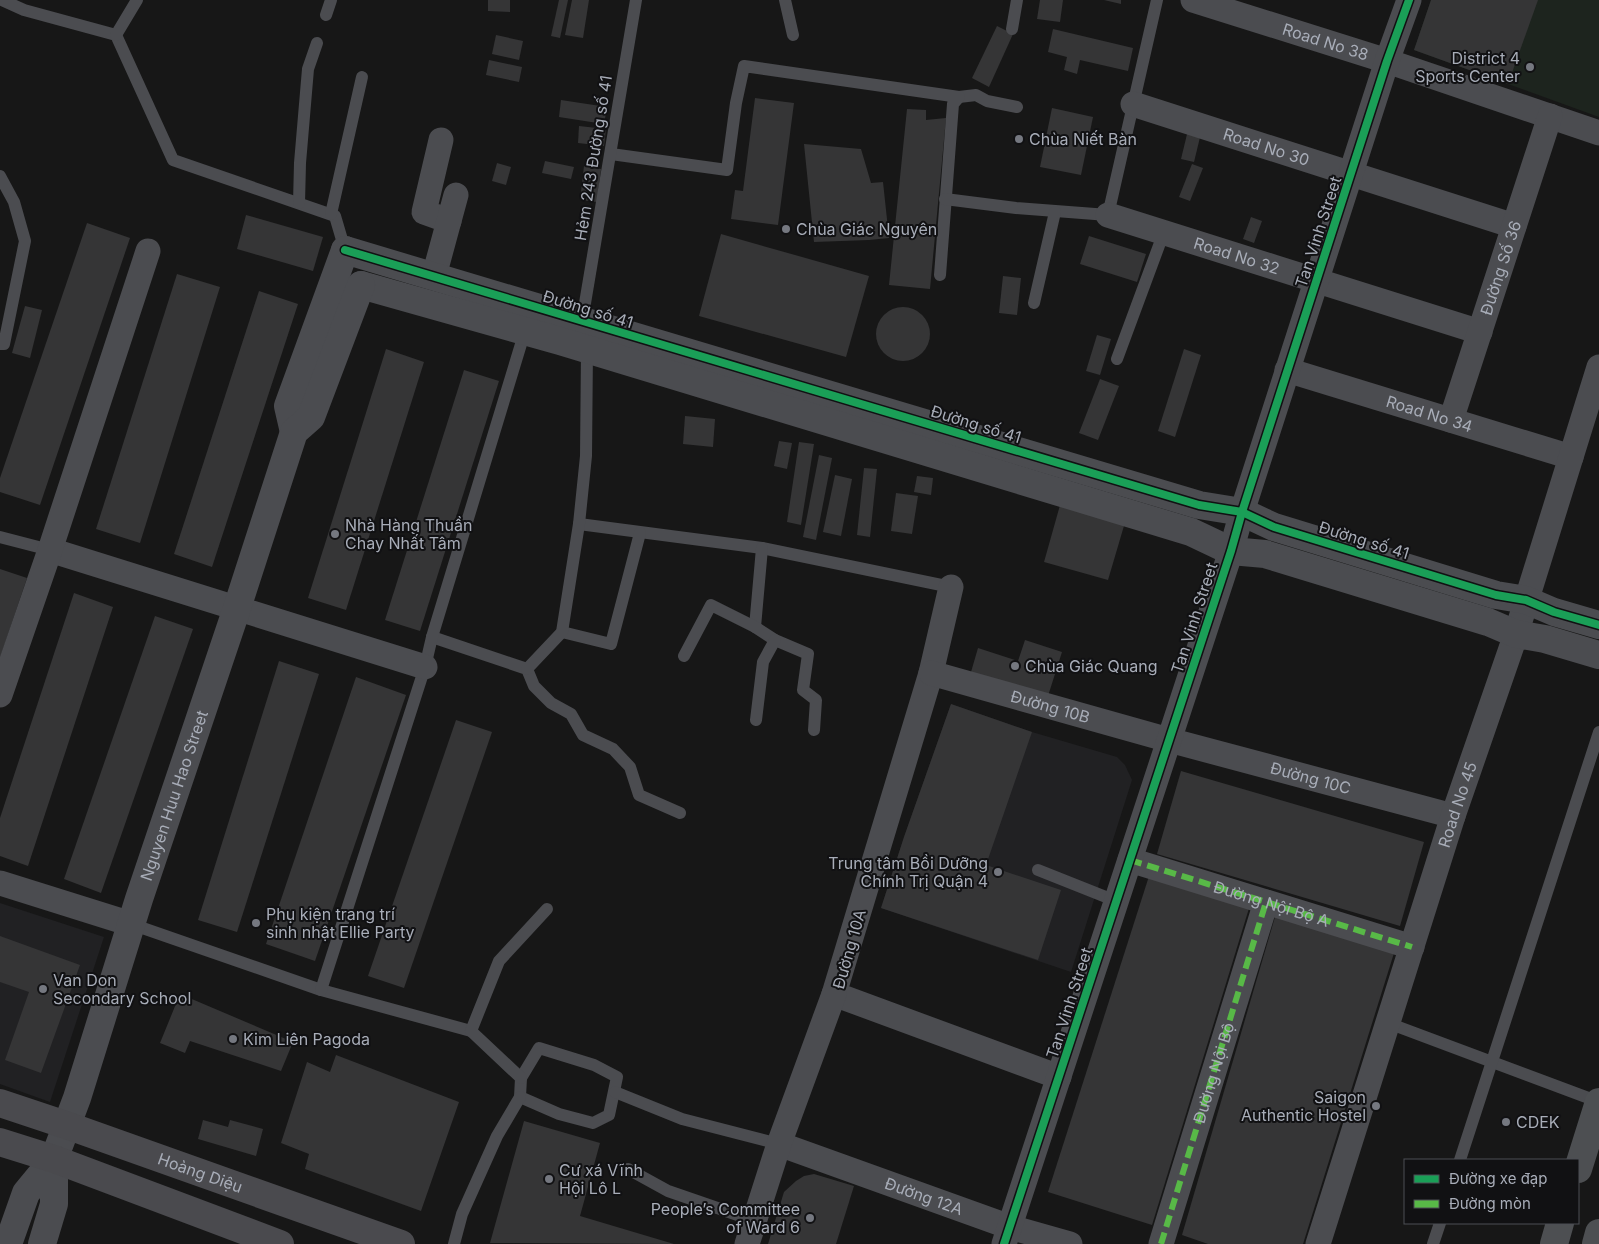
<svg xmlns="http://www.w3.org/2000/svg" width="1599" height="1244" viewBox="0 0 1599 1244" font-family="Inter,sans-serif">
	<style>
		.built { fill: #212123 }
		.green { fill: #1d241e }
		.building { fill: #353536 }
		.lines { fill: none; stroke-linecap: round; stroke-linejoin: round }
		.service { stroke: #4b4c50; stroke-width: 12 }
		.minor { stroke: #4b4c50; stroke-width: 25 }
		.tertiary { stroke: #4b4c50; stroke-width: 28 }
		.secondary { stroke: #4a4a4e; stroke-width: 28 }
		.primary { stroke: #4d4f52; stroke-width: 28 }
		.quiet { stroke: #58b947; stroke-width: 6; stroke-dasharray: 12 6; stroke-linecap: butt }
		.cycleway-casing { stroke: #111113; stroke-width: 11 }
		.cycleway { stroke: #1a9f57; stroke-width: 8 }
		.poi-dot { fill: #757880; stroke: #111113; stroke-width: 2 }
		.labels { text-anchor: middle; dominant-baseline: central; stroke-width: 4; stroke-linejoin: round; paint-order: stroke }
		.street-label { font-size: 16px; fill: #a8adb8; stroke: #111113 }
		.poi-label { font-size: 16px; fill: #a8adb8; stroke: #111113; text-anchor: start }
	</style>
	<rect width="100%" height="100%" fill="#171717"/>
	<!-- built -->
	<g class="built">
		<path d="M 951,704 L 1032,732 L 1117,757 L 1125,765 L 1132,780 L 1071,972 L 881,908 L 904,837 Z"/>
		<path d="M 0,903 L 104,937 L 50,1102 L 0,1084 Z"/>
	</g>
	<!-- green -->
	<path class="green" d="M 1431,0 L 1599,0 L 1599,117 L 1414,50 Z"/>
	<!-- building -->
	<g class="building">
		<path d="M 488,0 L 510,0 L 510,12 L 488,11 Z"/>
		<path d="M 559,0 L 568,0 L 560,38 L 551,36 Z"/>
		<path d="M 572,0 L 589,0 L 583,38 L 565,35 Z"/>
		<path d="M 1040,0 L 1063,0 L 1060,22 L 1037,19 Z"/>
		<path d="M 1104,0 L 1121,0 L 1121,4 Z"/>
		<path d="M 1431,0 L 1538,0 L 1508,84 L 1414,50 Z"/>
		<path d="M 997,26 L 1013,34 L 989,87 L 972,78 Z"/>
		<path d="M 1053,29 L 1133,48 L 1128,71 L 1080,60 L 1077,74 L 1064,70 L 1067,57 L 1048,52 Z"/>
		<path d="M 496,35 L 523,41 L 519,60 L 492,54 Z"/>
		<path d="M 489,60 L 522,67 L 519,82 L 486,75 Z"/>
		<path d="M 755,98 L 794,103 L 778,225 L 731,219 L 735,190 L 743,191 Z"/>
		<path d="M 561,100 L 607,107 L 604,124 L 559,117 Z"/>
		<path d="M 1052,108 L 1093,117 L 1081,175 L 1040,167 Z"/>
		<path d="M 907,109 L 926,110 L 926,120 L 946,118 L 930,289 L 889,285 Z"/>
		<path d="M 579,126 L 606,129 L 604,146 L 578,143 Z"/>
		<path d="M 1189,126 L 1202,129 L 1194,162 L 1181,159 Z"/>
		<path d="M 804,144 L 861,149 L 871,183 L 883,182 L 889,238 L 869,240 L 814,242 Z"/>
		<path d="M 545,161 L 574,167 L 571,179 L 542,173 Z"/>
		<path d="M 497,163 L 511,167 L 506,185 L 492,181 Z"/>
		<path d="M 1192,164 L 1203,168 L 1190,201 L 1179,197 Z"/>
		<path d="M 584,166 L 601,169 L 597,202 L 580,200 Z"/>
		<path d="M 246,215 L 323,237 L 313,271 L 237,249 Z"/>
		<path d="M 1251,217 L 1262,221 L 1254,243 L 1243,239 Z"/>
		<path d="M 87,223 L 130,238 L 40,505 L 0,492 L 0,478 Z"/>
		<path d="M 721,234 L 869,276 L 846,357 L 699,316 Z"/>
		<path d="M 1089,236 L 1146,254 L 1137,282 L 1080,264 Z"/>
		<path d="M 177,274 L 220,287 L 140,543 L 96,529 Z"/>
		<path d="M 1003,276 L 1021,278 L 1017,315 L 999,313 Z"/>
		<path d="M 259,291 L 298,304 L 212,567 L 174,554 Z"/>
		<path d="M 25,306 L 42,310 L 30,358 L 12,353 Z"/>
		<circle cx="903" cy="334" r="27"/>
		<path d="M 1097,335 L 1111,339 L 1100,375 L 1086,371 Z"/>
		<path d="M 386,349 L 424,362 L 346,610 L 308,598 Z"/>
		<path d="M 1184,349 L 1201,355 L 1175,437 L 1158,431 Z"/>
		<path d="M 464,370 L 499,381 L 420,631 L 385,620 Z"/>
		<path d="M 1100,379 L 1119,386 L 1098,440 L 1079,433 Z"/>
		<path d="M 685,416 L 715,419 L 713,447 L 683,444 Z"/>
		<path d="M 779,441 L 792,443 L 787,469 L 774,466 Z"/>
		<path d="M 799,442 L 814,444 L 801,525 L 787,522 Z"/>
		<path d="M 819,455 L 832,458 L 816,540 L 803,537 Z"/>
		<path d="M 864,468 L 877,469 L 870,537 L 857,535 Z"/>
		<path d="M 835,475 L 852,479 L 841,536 L 823,532 Z"/>
		<path d="M 917,476 L 933,478 L 931,495 L 914,492 Z"/>
		<path d="M 896,493 L 918,496 L 912,534 L 891,531 Z"/>
		<path d="M 1062,498 L 1126,519 L 1108,580 L 1044,562 Z"/>
		<path d="M 0,569 L 27,578 L 0,658 Z"/>
		<path d="M 74,593 L 113,607 L 28,866 L 0,856 L 0,818 Z"/>
		<path d="M 155,616 L 193,629 L 101,893 L 64,879 Z"/>
		<path d="M 1025,640 L 1062,652 L 1048,696 L 971,672 L 978,648 L 1018,661 Z"/>
		<path d="M 279,661 L 319,674 L 237,932 L 198,920 Z"/>
		<path d="M 356,677 L 406,695 L 315,961 L 266,944 Z"/>
		<path d="M 951,704 L 1032,732 L 986,865 L 1061,890 L 1038,960 L 881,908 L 904,837 Z"/>
		<path d="M 456,720 L 492,732 L 404,988 L 368,976 Z"/>
		<path d="M 1181,771 L 1424,842 L 1400,926 L 1157,854 Z"/>
		<path d="M 1150,873 L 1250,905 L 1152,1225 L 1048,1192 Z"/>
		<path d="M 1275,917 L 1394,953 L 1303,1244 L 1208,1244 L 1182,1235 Z"/>
		<path d="M 0,936 L 80,965 L 41,1073 L 5,1060 L 29,992 L 0,982 Z"/>
		<path d="M 180,994 L 293,1042 L 281,1071 L 190,1041 L 185,1053 L 160,1043 Z"/>
		<path d="M 336,1055 L 459,1102 L 421,1211 L 305,1169 L 309,1154 L 281,1143 L 307,1062 L 330,1072 Z"/>
		<path d="M 203,1120 L 228,1127 L 230,1120 L 263,1129 L 256,1156 L 198,1139 Z"/>
		<path d="M 524,1121 L 600,1143 L 580,1216 L 674,1244 L 490,1243 Z"/>
		<path d="M 814,1174 L 854,1186 L 836,1244 L 768,1244 L 784,1192 L 796,1181 L 804,1176 Z"/>
	</g>
	<g class="lines">
		<!-- service -->
		<g class="service">
			<path d="M 2,0 L 24,10 L 116,35 L 173,160 L 335,216 L 345,250"/>
			<path d="M 785,0 L 793,35"/>
			<path d="M 326,15 L 331,0"/>
			<path d="M 1012,29 L 1017,0"/>
			<path d="M 116,35 L 137,0"/>
			<path d="M 959,97 L 976,95 L 987,101 L 1017,107"/>
			<path d="M 611,154 L 727,170 L 736,103 L 744,66 L 959,97 L 953,104 L 940,275"/>
			<path d="M 0,176 L 14,202 L 25,241 L 4,344 L 0,344"/>
			<path d="M 945,199 L 1016,208 L 1108,215 L 1157,0"/>
			<path d="M 299,203 L 300,163 L 308,69 L 317,43"/>
			<path d="M 331,214 L 362,77"/>
			<path d="M 1034,303 L 1055,212"/>
			<path d="M 582,321 L 636,0"/>
			<path d="M 1117,359 L 1164,232"/>
			<path d="M 579,524 L 762,548 L 951,587"/>
			<path d="M 0,537 L 50,550"/>
			<path d="M 755,627 L 762,548"/>
			<path d="M 562,632 L 611,644 L 640,533"/>
			<path d="M 432,637 L 527,669 L 534,686 L 551,703 L 571,714 L 583,735 L 613,749 L 630,767 L 639,795 L 680,813"/>
			<path d="M 684,656 L 711,605 L 755,627 L 775,640 L 808,654 L 803,690 L 816,700 L 814,730"/>
			<path d="M 527,669 L 562,632 L 579,524 L 586,456 L 587,349"/>
			<path d="M 756,720 L 763,662 L 775,640"/>
			<path d="M 1038,870 L 1116,901"/>
			<path d="M 131,924 L 321,990 L 471,1031"/>
			<path d="M 321,990 L 425,667 L 432,637 L 525,331"/>
			<path d="M 1388,1023 L 1599,1102"/>
			<path d="M 539,1048 L 594,1065 L 617,1077 L 609,1115 L 593,1123 L 559,1114 L 520,1097 L 521,1078 Z"/>
			<path d="M 521,1078 L 471,1031 L 499,961 L 547,909"/>
			<path d="M 615,1092 L 682,1119 L 779,1144"/>
			<path d="M 1460,1160 L 1599,732"/>
			<path d="M 628,1169 L 668,1191 L 755,1221"/>
			<path d="M 454,1244 L 462,1214 L 497,1136 L 520,1097"/>
			<path d="M 1433,1244 L 1440,1223"/>
		</g>
		<!-- minor -->
		<g class="minor">
			<path id="s1" d="M 1193,0 L 1387,61 L 1599,133"/>
			<path id="s2" d="M 1133,104 L 1514,226"/>
			<path d="M 441,140 L 424,212 L 449,221"/>
			<path id="s3" d="M 1108,215 L 1480,332"/>
			<path d="M 434,276 L 456,195"/>
			<path id="s4" d="M 1287,370 L 1571,457"/>
			<path id="s5" d="M 1451,420 L 1550,116"/>
			<path d="M 50,550 L 425,667"/>
			<path d="M 951,587 L 931,673 L 834,994 L 1059,1077"/>
			<path id="s6" d="M 931,673 L 1169,740 L 1453,816"/>
			<path d="M 0,695 L 50,550 L 148,251"/>
			<path d="M 1130,860 L 1412,947"/>
			<path d="M 0,883 L 131,924"/>
			<path id="s7" d="M 779,1144 L 1010,1227 L 1070,1244"/>
			<path d="M 747,1244 L 779,1144 L 834,994"/>
			<path d="M 1004,1244 L 1231,551 L 1242,512 L 1387,61 L 1409,0"/>
			<path d="M 1161,1244 L 1266,902"/>
			<path id="s8" d="M 1318,1244 L 1453,816 L 1516,634 L 1599,367"/>
		</g>
		<!-- tertiary -->
		<g class="tertiary">
			<path d="M 345,250 L 1199,505 L 1242,512 L 1274,527 L 1496,595 L 1526,600 L 1554,612 L 1599,625"/>
			<path d="M 361,285 L 560,341 L 1191,532 L 1231,551 L 1265,554 L 1488,622 L 1516,634 L 1545,639 L 1599,655"/>
			<path d="M 294,432 L 288,406 L 345,250"/>
			<path id="s9" d="M 8,1244 L 26,1193 L 54,1159 L 77,1098 L 139,899 L 237,608 L 294,432 L 311,417 L 361,285"/>
			<path d="M 42,1244 L 54,1204 L 54,1159"/>
		</g>
		<!-- secondary -->
		<g class="secondary">
			<path id="s10" d="M 0,1103 L 66,1125 L 401,1244"/>
			<path d="M 0,1142 L 54,1159 L 280,1244"/>
		</g>
		<!-- primary -->
		<g class="primary">
			<path d="M 1578,1169 L 1599,1102"/>
			<path d="M 1554,1244 L 1560,1223"/>
			<path d="M 1596,1244 L 1599,1233"/>
		</g>
		<!-- quiet -->
		<g class="quiet">
			<path id="s11" d="M 1130,860 L 1412,947"/>
			<path id="s12" d="M 1161,1244 L 1266,902"/>
		</g>
		<!-- cycleway casing -->
		<g class="cycleway-casing">
			<g id="cycleway">
				<path d="M 345,250 L 1199,505 L 1242,512 L 1274,527 L 1496,595 L 1526,600 L 1554,612 L 1599,625"/>
				<path d="M 1004,1244 L 1231,551 L 1242,512 L 1387,61 L 1409,0"/>
			</g>
		</g>
		<!-- cycleway -->
		<use href="#cycleway" class="cycleway"/>
	</g>
	<!-- markers -->
	<g class="poi-dot">
		<circle cx="1530" cy="67" r="5"/>
		<circle cx="1019" cy="139" r="5"/>
		<circle cx="786" cy="229" r="5"/>
		<circle cx="335" cy="534" r="5"/>
		<circle cx="1015" cy="666" r="5"/>
		<circle cx="998" cy="872" r="5"/>
		<circle cx="256" cy="923" r="5"/>
		<circle cx="43" cy="989" r="5"/>
		<circle cx="233" cy="1039" r="5"/>
		<circle cx="1376" cy="1106" r="5"/>
		<circle cx="1506" cy="1122" r="5"/>
		<circle cx="549" cy="1179" r="5"/>
		<circle cx="810" cy="1218" r="5"/>
	</g>
	<g class="labels">
		<!-- street labels -->
		<g class="street-label">
			<text stroke="none"><textPath href="#s1" startOffset="139">Road No 38</textPath></text>
			<text stroke="none"><textPath href="#s2" startOffset="140">Road No 30</textPath></text>
			<text transform="translate(593 158) rotate(-81)">Hẻm 243 Đường số 41</text>
			<text transform="translate(1318 232) rotate(-72)">Tan Vinh Street</text>
			<text stroke="none"><textPath href="#s3" startOffset="135">Road No 32</textPath></text>
			<text stroke="none"><textPath href="#s5" startOffset="160">Đường Số 36</textPath></text>
			<text transform="translate(588 309) rotate(17)">Đường số 41</text>
			<text stroke="none"><textPath href="#s4" startOffset="149">Road No 34</textPath></text>
			<text transform="translate(976 424) rotate(17)">Đường số 41</text>
			<text transform="translate(1364 540) rotate(17)">Đường số 41</text>
			<text transform="translate(1194 618) rotate(-72)">Tan Vinh Street</text>
			<text stroke="none"><textPath href="#s6" startOffset="124">Đường 10B</textPath></text>
			<text stroke="none"><textPath href="#s6" startOffset="394">Đường 10C</textPath></text>
			<text stroke="none"><textPath href="#s9" startOffset="481">Nguyen Huu Hao Street</textPath></text>
			<text stroke="none"><textPath href="#s8" startOffset="461">Road No 45</textPath></text>
			<text stroke="none"><textPath href="#s11" startOffset="148">Đường Nội Bộ A</textPath></text>
			<text transform="translate(849 949) rotate(-74)">Đường 10A</text>
			<text transform="translate(1069 1003) rotate(-72)">Tan Vinh Street</text>
			<text stroke="none"><textPath href="#s12" startOffset="179">Đường Nội Bộ</textPath></text>
			<text stroke="none"><textPath href="#s10" startOffset="212">Hoàng Diệu</textPath></text>
			<text stroke="none"><textPath href="#s7" startOffset="154">Đường 12A</textPath></text>
		</g>
		<!-- poi labels -->
		<g class="poi-label">
			<text x="1520" y="58" text-anchor="end">District 4<tspan x="1520" dy="18">Sports Center</tspan></text>
			<text x="1029" y="139">Chùa Niết Bàn</text>
			<text x="796" y="229">Chùa Giác Nguyên</text>
			<text x="345" y="525">Nhà Hàng Thuần<tspan x="345" dy="18">Chay Nhất Tâm</tspan></text>
			<text x="1025" y="666">Chùa Giác Quang</text>
			<text x="988" y="863" text-anchor="end">Trung tâm Bồi Dưỡng<tspan x="988" dy="18">Chính Trị Quận 4</tspan></text>
			<text x="266" y="914">Phụ kiện trang trí<tspan x="266" dy="18">sinh nhật Ellie Party</tspan></text>
			<text x="53" y="980">Van Don<tspan x="53" dy="18">Secondary School</tspan></text>
			<text x="243" y="1039">Kim Liên Pagoda</text>
			<text x="1366" y="1097" text-anchor="end">Saigon<tspan x="1366" dy="18">Authentic Hostel</tspan></text>
			<text x="1516" y="1122">CDEK</text>
			<text x="559" y="1170">Cư xá Vĩnh<tspan x="559" dy="18">Hội Lô L</tspan></text>
			<text x="800" y="1209" text-anchor="end">People’s Committee<tspan x="800" dy="18">of Ward 6</tspan></text>
		</g>
	</g>
	<!-- legend -->
	<rect x="1404" y="1159" width="175" height="65" fill="#111113" stroke="#4d4f55"/>
	<rect x="1414" y="1175" width="25" height="8" fill="#1a9f57" stroke="#4d4f55"/>
	<text x="1449" y="1184" font-size="15" fill="#a8adb8">Đường xe đạp</text>
	<rect x="1414" y="1200" width="25" height="8" fill="#58b947" stroke="#4d4f55"/>
	<text x="1449" y="1209" font-size="15" fill="#a8adb8">Đường mòn</text>
</svg>
